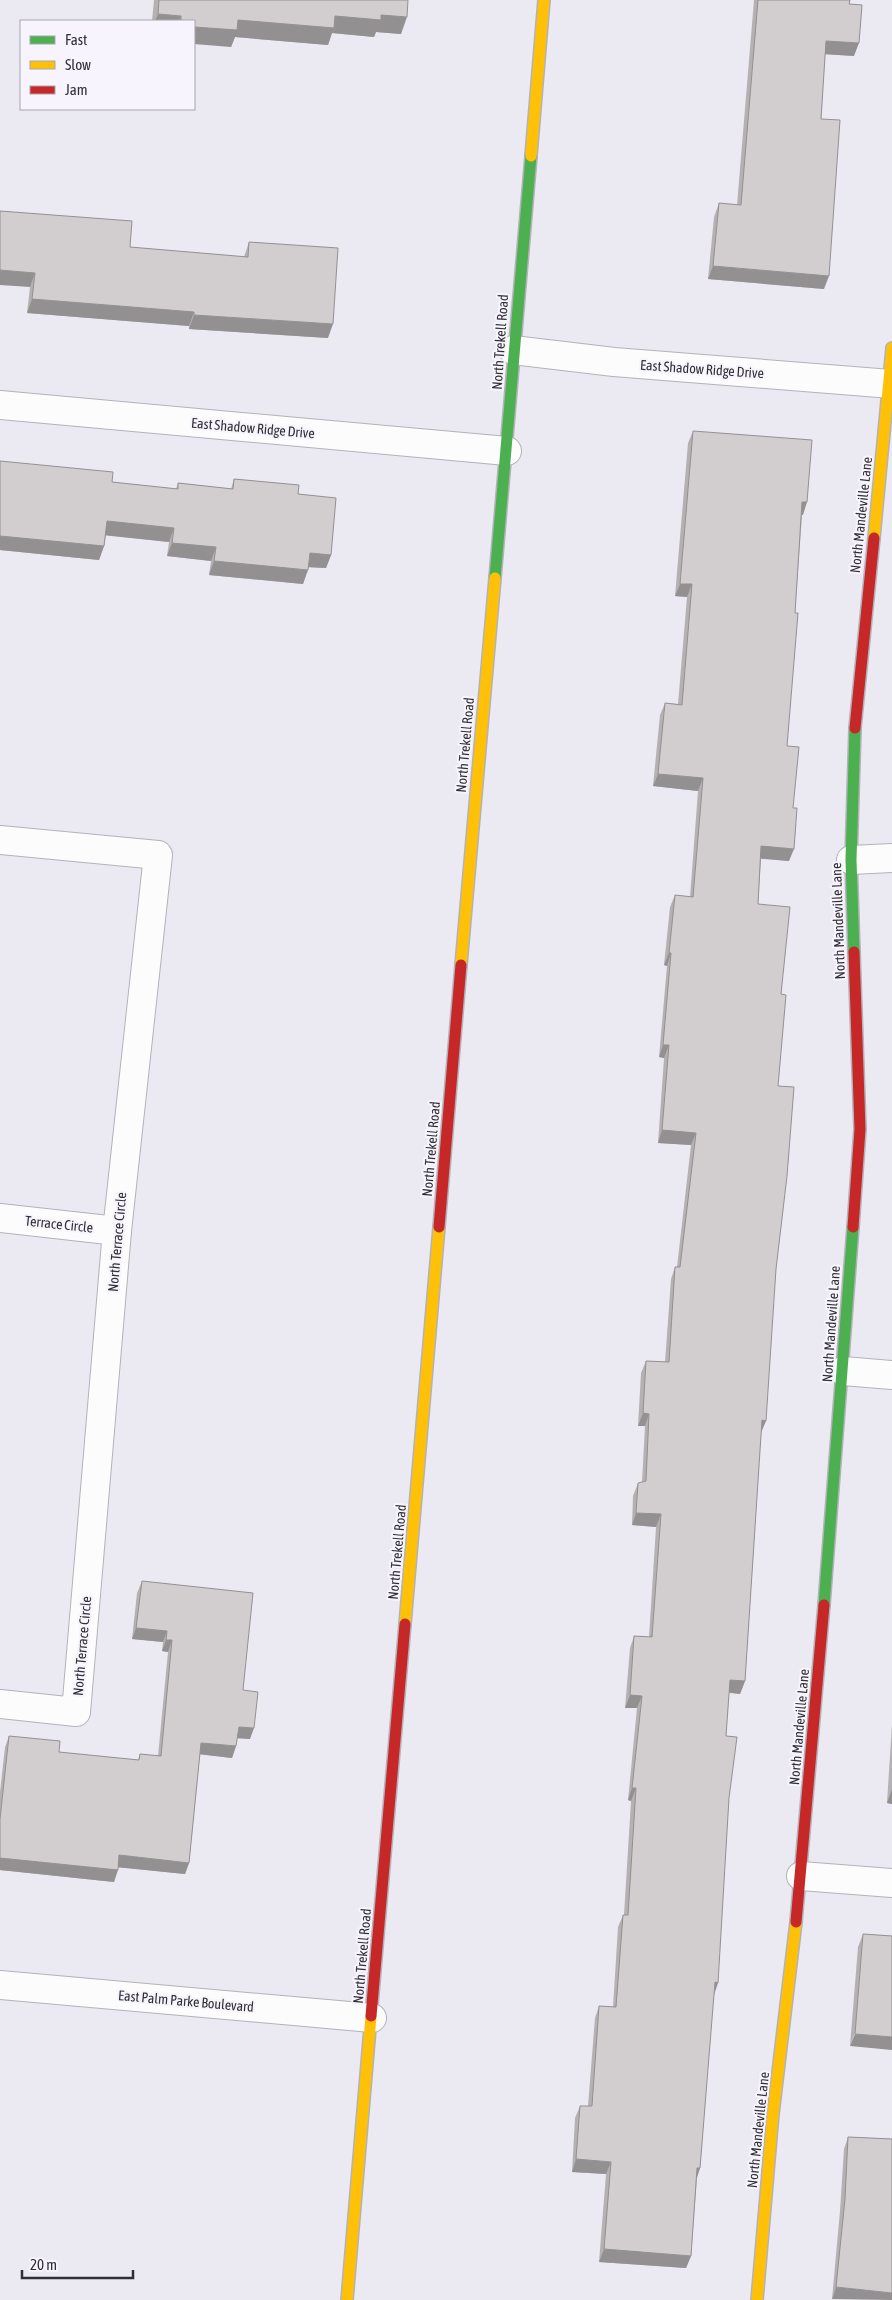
<svg xmlns="http://www.w3.org/2000/svg" width="892" height="2300" viewBox="0 0 892 2300" font-family="'Asap Condensed',sans-serif">
	<style>
		.lines { fill: none; stroke-linecap: round; stroke-linejoin: round }
		.street-casing { stroke: #b3b2b9; stroke-width: 30 }
		.fast-casing { stroke: #b3b2b9; stroke-width: 14 }
		.slow-casing { stroke: #b3b2b9; stroke-width: 14 }
		.jam-casing { stroke: #b3b2b9; stroke-width: 14 }
		.street { stroke: #fcfcfd; stroke-width: 28 }
		.fast { stroke: #4caf50; stroke-width: 11 }
		.slow { stroke: #ffc107; stroke-width: 11 }
		.jam { stroke: #c62828; stroke-width: 11 }
		.wall { fill: #b5b1b3 }
		.shaded-wall { fill: #939092 }
		.building { fill: #d2ced0; stroke: #939092 }
		.labels { text-anchor: middle; dominant-baseline: central; stroke-width: 4; stroke-linejoin: round; paint-order: stroke }
		.street-label { font-size: 14px; fill: #302f34; stroke: #f7f4fd }
	</style>
	<rect width="100%" height="100%" fill="#ebeaf2"/>
	<g class="lines">
		<!-- street casing -->
		<g class="street-casing">
			<g id="street">
				<path d="M 513,350 L 614,362 L 892,384"/>
				<path d="M 0,405 L 507,451"/>
				<path d="M 0,840 L 158,855 L 117,1231 L 76,1712 L 0,1704"/>
				<path d="M 851,860 L 892,858"/>
				<path d="M 0,1218 L 117,1231"/>
				<path d="M 843,1371 L 892,1375"/>
				<path d="M 801,1876 L 892,1883"/>
				<path d="M 0,1985 L 372,2018"/>
			</g>
		</g>
		<!-- fast casing -->
		<g class="fast-casing">
			<g id="fast">
				<path d="M 495,578 L 531,156"/>
				<path d="M 854,952 L 851,860 L 855,728"/>
				<path d="M 824,1605 L 853,1227"/>
			</g>
		</g>
		<!-- slow casing -->
		<g class="slow-casing">
			<g id="slow">
				<path d="M 531,156 L 544,0"/>
				<path d="M 874,538 L 892,348"/>
				<path d="M 461,965 L 495,578"/>
				<path d="M 405,1624 L 439,1227"/>
				<path d="M 347,2300 L 371,2016"/>
				<path d="M 757,2300 L 773,2114 L 796,1922"/>
			</g>
		</g>
		<!-- jam casing -->
		<g class="jam-casing">
			<g id="jam">
				<path d="M 855,728 L 874,538"/>
				<path d="M 439,1227 L 461,965"/>
				<path d="M 853,1227 L 860,1129 L 854,952"/>
				<path d="M 796,1922 L 824,1605"/>
				<path d="M 371,2016 L 405,1624"/>
			</g>
		</g>
		<!-- street -->
		<use href="#street" class="street"/>
		<!-- fast -->
		<use href="#fast" class="fast"/>
		<!-- slow -->
		<use href="#slow" class="slow"/>
		<!-- jam -->
		<use href="#jam" class="jam"/>
	</g>
	<!-- wall -->
	<g class="wall">
		<path d="M 154,0 L 408,0 L 401,34 L 376,32 L 374,37 L 332,33 L 328,45 L 235,37 L 231,47 L 194,21 L 152,21 Z"/>
		<path d="M 754,0 L 850,0 L 849,4 L 854,56 L 825,54 L 821,119 L 824,289 L 708,279 L 714,217 L 719,203 L 737,205 Z"/>
		<path d="M 0,211 L 130,247 L 244,257 L 249,242 L 328,338 L 189,329 L 189,326 L 27,313 L 30,287 Z"/>
		<path d="M 693,431 L 803,515 L 802,515 L 795,613 L 787,746 L 793,808 L 789,861 L 761,859 L 758,904 L 781,994 L 778,1086 L 776,1269 L 761,1433 L 745,1681 L 740,1694 L 729,1693 L 726,1736 L 729,1798 L 700,2168 L 697,2178 L 691,2256 L 686,2268 L 599,2262 L 606,2174 L 572,2172 L 575,2118 L 580,2106 L 588,2106 L 595,2018 L 599,2006 L 613,2007 L 618,1927 L 623,1915 L 624,1915 L 631,1801 L 628,1800 L 637,1708 L 625,1708 L 630,1648 L 634,1636 L 649,1637 L 656,1527 L 632,1525 L 633,1496 L 638,1483 L 642,1482 L 645,1426 L 638,1426 L 641,1373 L 646,1361 L 665,1362 L 671,1279 L 675,1267 L 677,1267 L 691,1145 L 658,1143 L 664,1058 L 659,1057 L 667,966 L 664,965 L 670,907 L 675,895 L 690,897 L 698,791 L 653,786 L 660,715 L 665,703 L 678,704 L 687,597 L 675,596 L 688,443 Z"/>
		<path d="M 0,461 L 112,482 L 176,489 L 178,483 L 231,489 L 234,479 L 298,494 L 331,555 L 326,568 L 308,567 L 303,584 L 209,575 L 211,561 L 167,556 L 169,542 L 106,535 L 104,546 L 99,560 L 0,550 Z"/>
		<path d="M 142,1581 L 243,1690 L 250,1739 L 237,1738 L 236,1746 L 232,1758 L 200,1754 L 189,1863 L 185,1874 L 118,1867 L 114,1882 L 0,1870 L 0,1792 L 5,1747 L 9,1736 L 59,1752 L 138,1760 L 140,1754 L 158,1756 L 168,1652 L 162,1651 L 163,1642 L 132,1639 L 137,1593 Z"/>
		<path d="M 892,1724 L 892,1804 L 887,1803 Z"/>
		<path d="M 863,1934 L 892,1936 L 850,2046 L 858,1947 Z"/>
		<path d="M 848,2137 L 892,2139 L 832,2299 L 840,2211 L 844,2149 Z"/>
	</g>
	<!-- shaded-wall -->
	<g class="shaded-wall">
		<path d="M 158,14 L 181,16 L 179,21 L 155,21 Z"/>
		<path d="M 381,15 L 407,17 L 401,34 L 376,32 L 374,37 L 332,33 L 328,45 L 235,37 L 231,47 L 194,44 L 194,27 L 238,20 L 335,16 Z"/>
		<path d="M 826,41 L 859,43 L 854,56 L 822,54 Z"/>
		<path d="M 713,266 L 829,276 L 824,289 L 708,279 Z"/>
		<path d="M 0,270 L 35,273 L 30,287 L 0,285 Z"/>
		<path d="M 32,299 L 194,312 L 189,326 L 27,313 Z"/>
		<path d="M 194,315 L 333,324 L 328,338 L 189,329 Z"/>
		<path d="M 802,502 L 807,502 L 803,515 L 798,514 Z"/>
		<path d="M 107,521 L 174,528 L 169,542 L 102,535 Z"/>
		<path d="M 0,536 L 104,546 L 99,560 L 0,550 Z"/>
		<path d="M 172,543 L 216,547 L 211,561 L 167,556 Z"/>
		<path d="M 310,553 L 331,555 L 326,568 L 305,567 Z"/>
		<path d="M 214,561 L 308,570 L 303,584 L 209,575 Z"/>
		<path d="M 680,584 L 692,584 L 687,597 L 675,596 Z"/>
		<path d="M 658,774 L 703,778 L 698,791 L 653,786 Z"/>
		<path d="M 761,846 L 794,849 L 789,861 L 757,858 Z"/>
		<path d="M 669,953 L 671,953 L 667,966 L 664,965 Z"/>
		<path d="M 663,1045 L 669,1045 L 664,1058 L 659,1057 Z"/>
		<path d="M 662,1130 L 696,1133 L 691,1145 L 658,1143 Z"/>
		<path d="M 643,1413 L 649,1414 L 645,1426 L 638,1426 Z"/>
		<path d="M 762,1420 L 766,1421 L 761,1433 Z"/>
		<path d="M 636,1513 L 661,1514 L 656,1527 L 632,1525 Z"/>
		<path d="M 136,1628 L 167,1631 L 163,1642 L 132,1639 Z"/>
		<path d="M 166,1640 L 172,1640 L 168,1652 L 162,1651 Z"/>
		<path d="M 730,1680 L 745,1681 L 740,1694 L 726,1692 Z"/>
		<path d="M 630,1695 L 642,1696 L 637,1708 L 625,1708 Z"/>
		<path d="M 239,1727 L 254,1728 L 250,1739 L 234,1738 Z"/>
		<path d="M 201,1743 L 236,1746 L 232,1758 L 197,1754 Z"/>
		<path d="M 632,1788 L 636,1788 L 631,1801 L 628,1800 Z"/>
		<path d="M 892,1789 L 892,1804 L 887,1803 Z"/>
		<path d="M 119,1855 L 189,1863 L 185,1874 L 115,1867 Z"/>
		<path d="M 0,1858 L 118,1870 L 114,1882 L 0,1870 Z"/>
		<path d="M 715,1982 L 718,1983 L 714,1995 Z"/>
		<path d="M 855,2034 L 892,2037 L 892,2050 L 850,2046 Z"/>
		<path d="M 576,2159 L 611,2162 L 606,2174 L 572,2172 Z"/>
		<path d="M 697,2168 L 700,2168 L 696,2180 Z"/>
		<path d="M 604,2249 L 691,2256 L 686,2268 L 599,2262 Z"/>
		<path d="M 836,2287 L 892,2293 L 892,2300 L 832,2299 Z"/>
	</g>
	<!-- building -->
	<g class="building">
		<path d="M 159,0 L 408,0 L 407,17 L 381,15 L 381,20 L 335,16 L 334,28 L 238,20 L 237,30 L 194,27 L 194,21 L 181,21 L 181,16 L 158,14 Z"/>
		<path d="M 758,0 L 850,0 L 849,4 L 862,5 L 859,43 L 826,41 L 821,119 L 840,120 L 829,276 L 713,266 L 719,203 L 741,205 Z"/>
		<path d="M 0,211 L 132,221 L 130,247 L 248,257 L 249,242 L 338,248 L 333,324 L 194,315 L 194,312 L 32,299 L 35,273 L 0,270 Z"/>
		<path d="M 693,431 L 812,440 L 807,502 L 802,502 L 795,613 L 798,613 L 787,746 L 799,747 L 793,808 L 797,808 L 794,849 L 761,846 L 758,904 L 790,907 L 781,994 L 786,995 L 778,1086 L 794,1087 L 787,1176 L 776,1269 L 766,1421 L 762,1420 L 745,1681 L 730,1680 L 726,1736 L 737,1737 L 729,1798 L 718,1983 L 715,1982 L 700,2168 L 697,2168 L 691,2256 L 604,2249 L 611,2162 L 576,2159 L 580,2106 L 592,2106 L 599,2006 L 616,2007 L 623,1915 L 628,1915 L 636,1788 L 632,1788 L 642,1696 L 630,1695 L 634,1636 L 652,1637 L 661,1514 L 636,1513 L 638,1483 L 646,1481 L 649,1414 L 643,1413 L 646,1361 L 669,1362 L 675,1267 L 680,1267 L 696,1133 L 662,1130 L 669,1045 L 663,1045 L 671,953 L 669,953 L 675,895 L 693,897 L 703,778 L 658,774 L 665,703 L 682,705 L 692,584 L 680,584 Z"/>
		<path d="M 0,461 L 113,472 L 112,482 L 178,489 L 178,483 L 233,489 L 234,479 L 299,485 L 298,494 L 336,498 L 331,555 L 310,553 L 308,570 L 214,561 L 216,547 L 172,543 L 174,528 L 107,521 L 104,546 L 0,536 Z"/>
		<path d="M 142,1581 L 253,1593 L 243,1690 L 258,1692 L 254,1728 L 239,1727 L 236,1746 L 201,1743 L 189,1863 L 119,1855 L 118,1870 L 0,1858 L 0,1819 L 9,1736 L 60,1741 L 59,1752 L 139,1760 L 140,1754 L 161,1756 L 172,1640 L 166,1640 L 167,1631 L 136,1628 Z"/>
		<path d="M 863,1934 L 892,1936 L 892,2037 L 855,2034 Z"/>
		<path d="M 848,2137 L 892,2139 L 892,2293 L 836,2287 L 845,2199 Z"/>
	</g>
	<g class="labels">
		<!-- street labels -->
		<g class="street-label">
			<text transform="translate(500 342) rotate(-86)">North Trekell Road</text>
			<text transform="translate(702 369) rotate(4)">East Shadow Ridge Drive</text>
			<text transform="translate(253 428) rotate(5)">East Shadow Ridge Drive</text>
			<text transform="translate(861 515) rotate(-84)">North Mandeville Lane</text>
			<text transform="translate(465 745) rotate(-85)">North Trekell Road</text>
			<text transform="translate(838 921) rotate(-92)">North Mandeville Lane</text>
			<text transform="translate(431 1149) rotate(-85)">North Trekell Road</text>
			<text transform="translate(59 1224) rotate(6)">Terrace Circle</text>
			<text transform="translate(117 1242) rotate(-85)">North Terrace Circle</text>
			<text transform="translate(831 1324) rotate(-86)">North Mandeville Lane</text>
			<text transform="translate(397 1552) rotate(-85)">North Trekell Road</text>
			<text transform="translate(82 1646) rotate(-85)">North Terrace Circle</text>
			<text transform="translate(799 1727) rotate(-85)">North Mandeville Lane</text>
			<text transform="translate(362 1956) rotate(-85)">North Trekell Road</text>
			<text transform="translate(186 2001) rotate(5)">East Palm Parke Boulevard</text>
			<text transform="translate(758 2130) rotate(-84)">North Mandeville Lane</text>
		</g>
	</g>
	<!-- legend -->
	<rect x="20" y="20" width="175" height="90" fill="#f7f4fd" stroke="#a7a5ad"/>
	<rect x="30" y="36" width="25" height="8" fill="#4caf50" stroke="#a7a5ad"/>
	<text x="65" y="45" font-size="15" fill="#302f34">Fast</text>
	<rect x="30" y="61" width="25" height="8" fill="#ffc107" stroke="#a7a5ad"/>
	<text x="65" y="70" font-size="15" fill="#302f34">Slow</text>
	<rect x="30" y="86" width="25" height="8" fill="#c62828" stroke="#a7a5ad"/>
	<text x="65" y="95" font-size="15" fill="#302f34">Jam</text>
	<!-- scale -->
	<path d="M22 2270v8h111v-8" fill="none" stroke="#302f34" stroke-width="2.5"/>
	<text x="30" y="2270" font-size="15" fill="#302f34" stroke="#f7f4fd" stroke-width="4" paint-order="stroke">20 m</text>
</svg>
